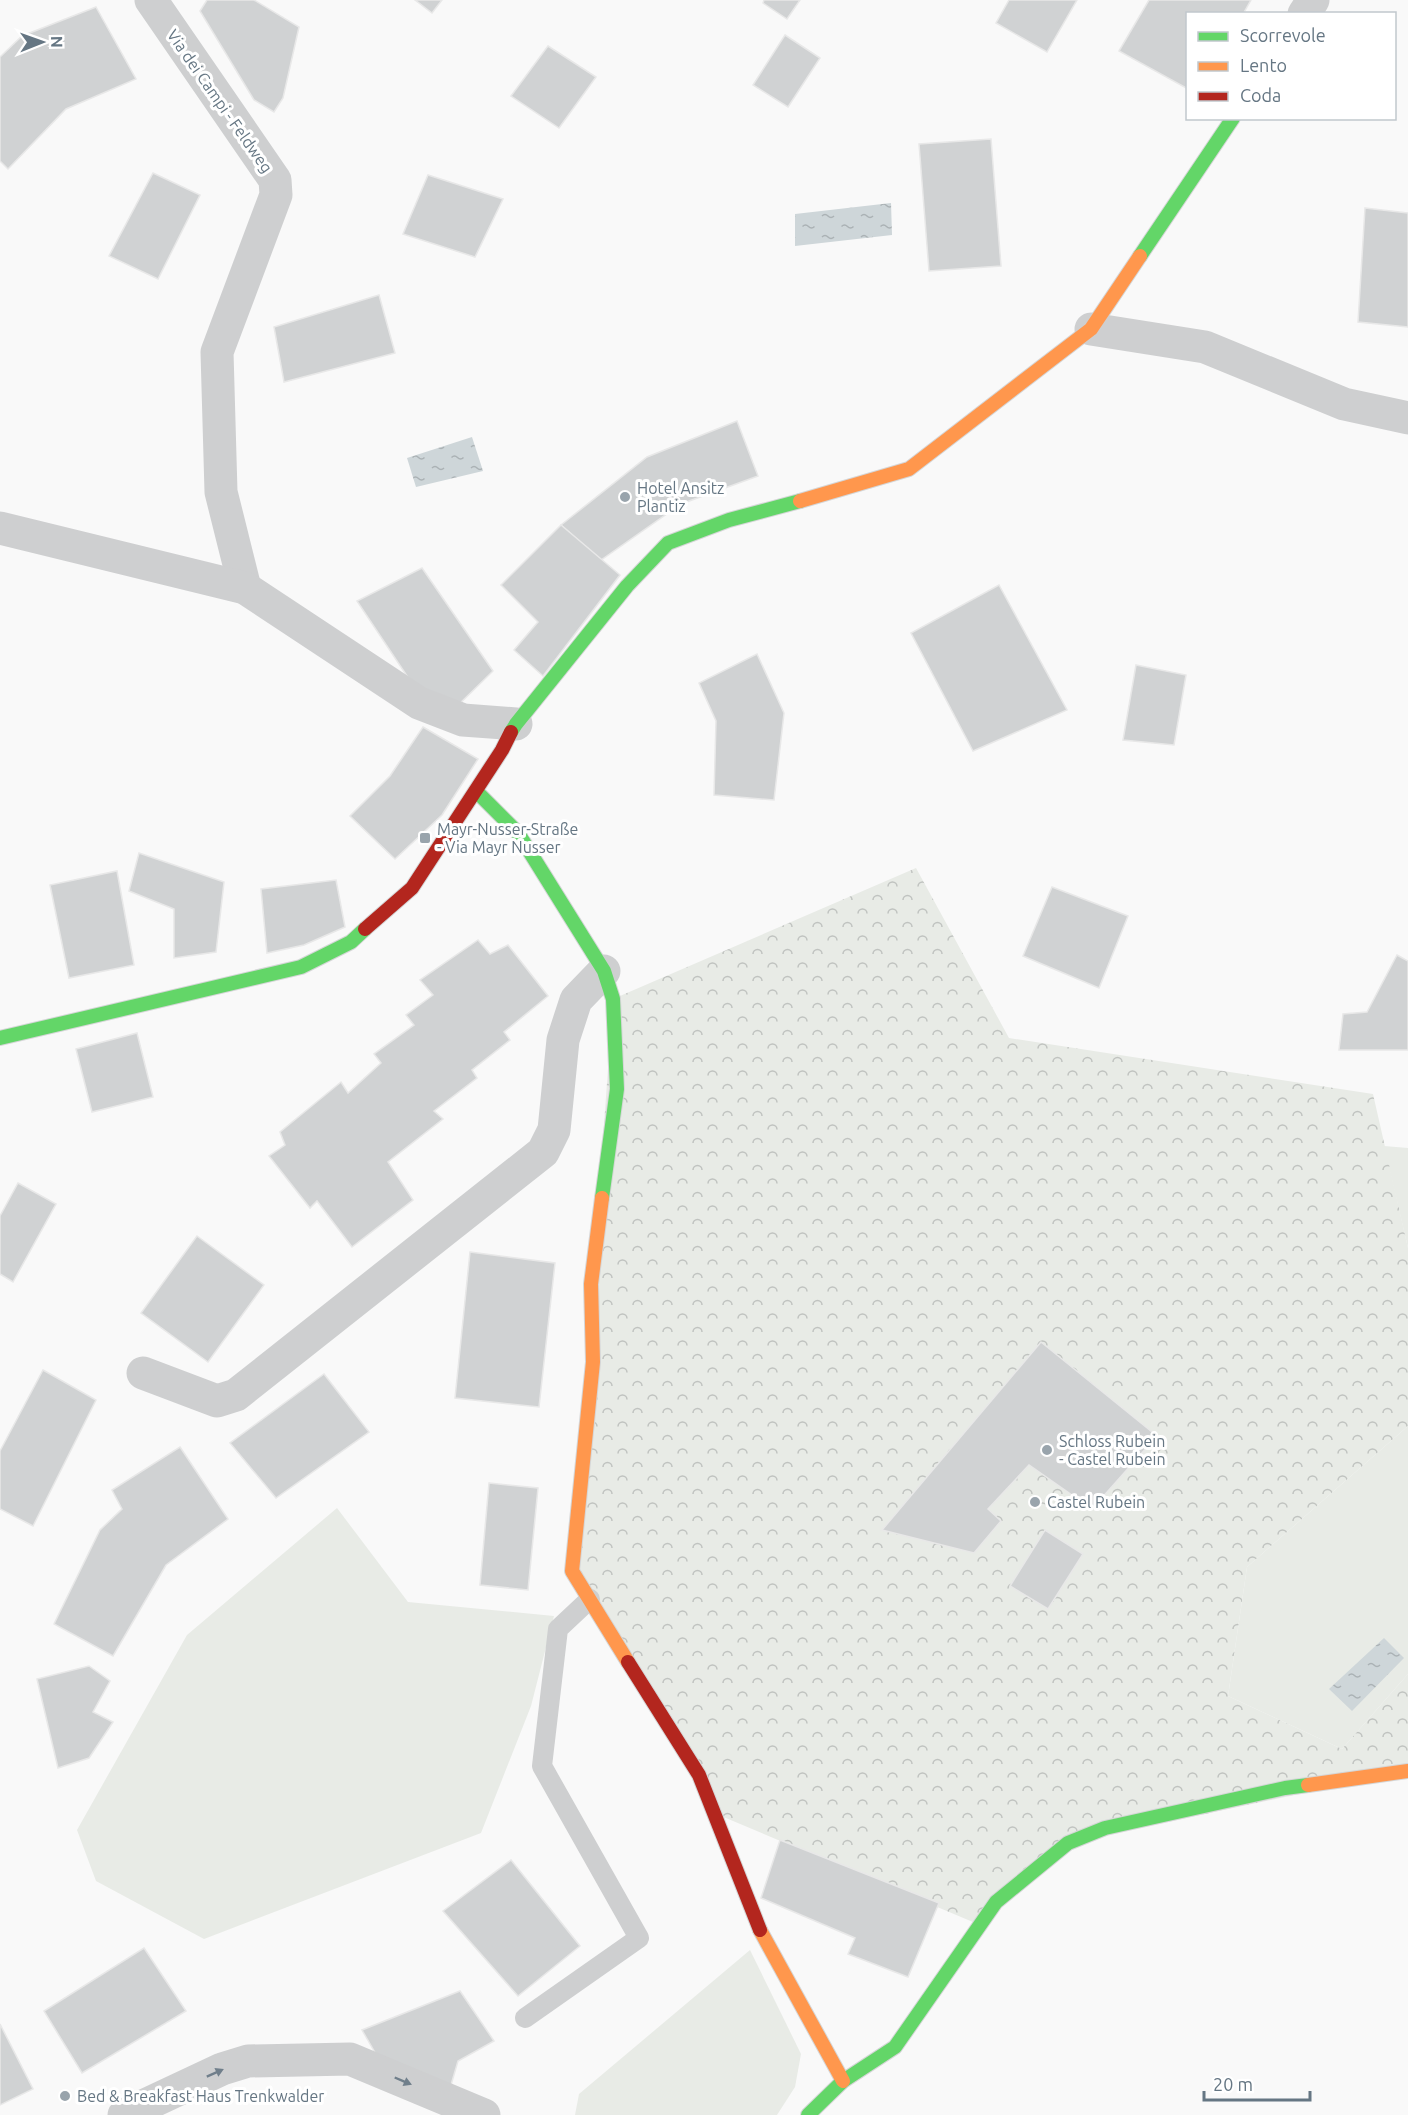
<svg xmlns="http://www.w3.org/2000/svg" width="1408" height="2115" viewBox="0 0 1408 2115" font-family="Ubuntu,sans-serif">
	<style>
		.grass { fill: #e8ebe6 }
		.forest { fill: url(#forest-crowns) }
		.water { fill: url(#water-ripples) }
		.building { fill: #d0d2d3; stroke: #e8e8e8; stroke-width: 1.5 }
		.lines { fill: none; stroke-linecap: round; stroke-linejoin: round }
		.fast-casing { stroke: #d5d6d7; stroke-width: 16 }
		.slow-casing { stroke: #d5d6d7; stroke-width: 16 }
		.jam-casing { stroke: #d5d6d7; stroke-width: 16 }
		.lane { stroke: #cecfd0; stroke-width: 20 }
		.street { stroke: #cecfd0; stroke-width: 33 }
		.fast { stroke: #63d668; stroke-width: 14 }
		.slow { stroke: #ff974d; stroke-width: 14 }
		.jam { stroke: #b3261e; stroke-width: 14 }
		.oneway { fill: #707f8b }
		.poi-dot { fill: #99a4ac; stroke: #fff; stroke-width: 2 }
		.labels { text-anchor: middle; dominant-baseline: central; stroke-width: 6; stroke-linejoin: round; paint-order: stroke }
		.street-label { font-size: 16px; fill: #657683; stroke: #fff }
		.poi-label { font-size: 16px; fill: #657683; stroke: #fff; text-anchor: start }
	</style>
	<defs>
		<pattern id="forest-crowns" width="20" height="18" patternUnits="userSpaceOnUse" patternTransform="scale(1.5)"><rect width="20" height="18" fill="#e8ebe6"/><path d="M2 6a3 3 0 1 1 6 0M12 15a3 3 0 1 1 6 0" fill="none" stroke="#c0c3c0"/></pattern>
		<pattern id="water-ripples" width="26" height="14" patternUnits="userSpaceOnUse" patternTransform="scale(1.5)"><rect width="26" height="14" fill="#ced6d9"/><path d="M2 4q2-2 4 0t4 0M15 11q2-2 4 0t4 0" fill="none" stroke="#abb2b5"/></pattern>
	</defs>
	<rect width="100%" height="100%" fill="#f9f9f9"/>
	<!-- grass -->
	<g class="grass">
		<path d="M 1384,1146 L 1408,1148 L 1408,1248 Z"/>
		<path d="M 1408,1426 L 1408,1674 L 1342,1749 L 1228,1696 L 1247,1567 Z"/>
		<path d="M 337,1508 L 408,1602 L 554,1616 L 531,1706 L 481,1833 L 204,1939 L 96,1881 L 77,1830 L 187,1635 Z"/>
		<path d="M 750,1950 L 801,2054 L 795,2087 L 777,2115 L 575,2115 L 579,2094 Z"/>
	</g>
	<!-- forest -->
	<path class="forest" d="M 916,868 L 1009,1038 L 1373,1094 L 1408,1248 L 1408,1426 L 1247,1567 L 1228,1696 L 1342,1749 L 1408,1674 L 1408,1771 L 1068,1843 L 980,1925 L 714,1813 L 572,1571 L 613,999 Z"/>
	<!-- water -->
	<g class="water">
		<path d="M 891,203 L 892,235 L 795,246 L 795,214 Z"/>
		<path d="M 472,437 L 483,471 L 416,487 L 407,458 Z"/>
		<path d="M 1384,1638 L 1404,1658 L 1352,1711 L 1329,1689 Z"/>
	</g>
	<!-- building -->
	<g class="building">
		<path d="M 207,0 L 254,0 L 299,27 L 283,98 L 274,112 L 254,100 L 200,11 Z"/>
		<path d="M 415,0 L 442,0 L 432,13 Z"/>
		<path d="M 764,0 L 800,0 L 787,19 L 763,3 Z"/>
		<path d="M 1009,0 L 1077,0 L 1047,52 L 996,23 Z"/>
		<path d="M 1149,0 L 1251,0 L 1243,14 L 1188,14 L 1188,89 L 1119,51 Z"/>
		<path d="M 96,7 L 136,79 L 66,109 L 8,169 L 0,161 L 0,57 L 22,36 Z"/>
		<path d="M 785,35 L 820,58 L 788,107 L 753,85 Z"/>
		<path d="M 548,46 L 596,77 L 559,128 L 511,96 Z"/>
		<path d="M 991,139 L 1001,266 L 929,271 L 919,144 Z"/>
		<path d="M 153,173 L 200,195 L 158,279 L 109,256 Z"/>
		<path d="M 428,175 L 503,199 L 475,257 L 403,234 Z"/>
		<path d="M 1365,208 L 1408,213 L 1408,327 L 1358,322 Z"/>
		<path d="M 379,295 L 395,353 L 284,382 L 274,327 Z"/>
		<path d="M 737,421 L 758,476 L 681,504 L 601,560 L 561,525 L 647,457 Z"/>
		<path d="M 561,525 L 620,575 L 543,676 L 514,650 L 538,622 L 501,585 Z"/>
		<path d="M 422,568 L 493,671 L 452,711 L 415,688 L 357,601 Z"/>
		<path d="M 999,585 L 1067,710 L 973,751 L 911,633 Z"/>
		<path d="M 757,654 L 784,713 L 774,800 L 714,795 L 716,721 L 699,683 Z"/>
		<path d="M 1136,665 L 1186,675 L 1174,745 L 1123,740 Z"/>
		<path d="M 423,727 L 478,759 L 442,815 L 395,859 L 350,816 L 390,776 Z"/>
		<path d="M 139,853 L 224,882 L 216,952 L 174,958 L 174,909 L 129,891 Z"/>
		<path d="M 117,871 L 134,965 L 69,978 L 50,885 Z"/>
		<path d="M 336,880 L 345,927 L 304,945 L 267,953 L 261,889 Z"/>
		<path d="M 1052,887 L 1128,916 L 1099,988 L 1023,956 Z"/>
		<path d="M 478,940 L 490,954 L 508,945 L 548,996 L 504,1032 L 510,1040 L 472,1070 L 477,1078 L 434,1111 L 443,1119 L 388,1162 L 413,1200 L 352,1247 L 317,1201 L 310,1208 L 269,1156 L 285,1145 L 280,1132 L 341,1082 L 348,1093 L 381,1063 L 374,1054 L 414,1025 L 406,1015 L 433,995 L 420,980 Z"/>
		<path d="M 1397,955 L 1408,961 L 1408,1050 L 1339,1050 L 1343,1014 L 1367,1012 Z"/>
		<path d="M 137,1033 L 153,1097 L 92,1112 L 76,1049 Z"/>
		<path d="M 18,1183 L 56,1204 L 13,1282 L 0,1274 L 0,1216 Z"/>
		<path d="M 197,1236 L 264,1285 L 208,1362 L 141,1313 Z"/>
		<path d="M 470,1252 L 555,1263 L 539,1407 L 455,1398 Z"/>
		<path d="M 1041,1342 L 1157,1436 L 1092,1509 L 1029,1465 L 988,1509 L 1001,1521 L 974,1553 L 882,1530 Z"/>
		<path d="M 43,1370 L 96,1400 L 33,1526 L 0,1509 L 0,1451 Z"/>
		<path d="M 324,1374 L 369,1432 L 276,1498 L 230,1443 Z"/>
		<path d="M 180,1447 L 228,1519 L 166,1565 L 113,1656 L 54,1624 L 100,1530 L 122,1509 L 112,1490 Z"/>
		<path d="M 489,1483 L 538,1488 L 528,1590 L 480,1585 Z"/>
		<path d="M 1045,1530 L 1083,1554 L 1048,1609 L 1010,1586 Z"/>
		<path d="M 89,1666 L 110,1681 L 93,1712 L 113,1722 L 89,1758 L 58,1768 L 37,1679 Z"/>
		<path d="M 780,1840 L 939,1903 L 908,1977 L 848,1954 L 855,1938 L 761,1898 Z"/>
		<path d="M 511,1860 L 580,1946 L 518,1996 L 443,1911 Z"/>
		<path d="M 144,1948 L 186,2011 L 82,2073 L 44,2011 Z"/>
		<path d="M 460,1991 L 494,2041 L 458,2061 L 451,2085 L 377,2056 L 362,2030 Z"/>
		<path d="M 0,2024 L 33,2089 L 0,2105 Z"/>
	</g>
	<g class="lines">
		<!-- fast casing -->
		<g class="fast-casing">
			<g id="fast">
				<path d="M 1140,256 L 1233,118"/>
				<path d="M 511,732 L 516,724 L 627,586 L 668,543 L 729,520 L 800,501"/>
				<path d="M 476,791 L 518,833 L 604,971 L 613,999 L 617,1089 L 602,1198"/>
				<path d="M 0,1038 L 301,967 L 351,942 L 365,929"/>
				<path d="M 808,2115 L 843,2081 L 895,2047 L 996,1902 L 1068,1843 L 1105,1828 L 1285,1788 L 1308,1785"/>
			</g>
		</g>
		<!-- slow casing -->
		<g class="slow-casing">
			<g id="slow">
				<path d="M 800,501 L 909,469 L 1091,329 L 1140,256"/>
				<path d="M 602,1198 L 591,1284 L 593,1362 L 572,1571 L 628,1662"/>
				<path d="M 1308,1785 L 1408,1771"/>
				<path d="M 760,1930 L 843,2081"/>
			</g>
		</g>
		<!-- jam casing -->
		<g class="jam-casing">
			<g id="jam">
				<path d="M 365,929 L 412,888 L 502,750 L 511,732"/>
				<path d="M 628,1662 L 699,1775 L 760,1930"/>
			</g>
		</g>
		<!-- lane -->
		<path class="lane" d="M 525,2018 L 639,1938 L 542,1766 L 558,1629 L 590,1599"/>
		<!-- street -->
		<g class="street">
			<path d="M 151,0 L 275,180 L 276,195 L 217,352 L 221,492 L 245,588"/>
			<path d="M 1304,14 L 1313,0"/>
			<path d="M 1091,329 L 1205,347 L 1344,404 L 1408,418"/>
			<path d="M 0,528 L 245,588 L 419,703 L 463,720 L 516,724"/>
			<path d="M 143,1373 L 217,1401 L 236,1395 L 543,1152 L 554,1130 L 563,1040 L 576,1000 L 604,971"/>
			<path d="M 124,2115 L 222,2069 L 248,2061 L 350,2059 L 484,2115"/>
		</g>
		<!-- fast -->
		<use href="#fast" class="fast"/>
		<!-- slow -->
		<use href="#slow" class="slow"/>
		<!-- jam -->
		<use href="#jam" class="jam"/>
	</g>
	<!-- one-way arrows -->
	<defs><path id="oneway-solid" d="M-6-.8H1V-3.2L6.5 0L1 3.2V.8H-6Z" transform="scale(1.5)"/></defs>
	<g class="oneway">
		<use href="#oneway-solid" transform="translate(215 2073) rotate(-24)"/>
		<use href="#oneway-solid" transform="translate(403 2081) rotate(23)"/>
	</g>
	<!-- markers -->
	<g class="poi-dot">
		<circle cx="625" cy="497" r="6"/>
		<rect x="419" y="832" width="12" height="12" rx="3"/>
		<circle cx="1047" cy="1450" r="6"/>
		<circle cx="1035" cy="1502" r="6"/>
		<circle cx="65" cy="2096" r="6"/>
	</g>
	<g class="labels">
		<!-- street labels -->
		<g class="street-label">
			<text transform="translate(220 101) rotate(55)">Via dei Campi - Feldweg</text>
		</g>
		<!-- poi labels -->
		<g class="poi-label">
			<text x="637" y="488">Hotel Ansitz<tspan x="637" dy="18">Plantiz</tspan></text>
			<text x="437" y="829">Mayr-Nusser-Straße<tspan x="437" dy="18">- Via Mayr Nusser</tspan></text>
			<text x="1059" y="1441">Schloss Rubein<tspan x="1059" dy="18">- Castel Rubein</tspan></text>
			<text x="1047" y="1502">Castel Rubein</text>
			<text x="77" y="2096">Bed &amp; Breakfast Haus Trenkwalder</text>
		</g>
	</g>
	<!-- legend -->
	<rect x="1186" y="12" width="210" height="108" fill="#ffffff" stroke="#c1c8cd" stroke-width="1.5"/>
	<rect x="1198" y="32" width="30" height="9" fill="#63d668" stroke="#c1c8cd" stroke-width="1.5"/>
	<text x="1240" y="42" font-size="18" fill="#657683">Scorrevole</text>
	<rect x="1198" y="62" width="30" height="9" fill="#ff974d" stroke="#c1c8cd" stroke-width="1.5"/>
	<text x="1240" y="72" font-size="18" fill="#657683">Lento</text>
	<rect x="1198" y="92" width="30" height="9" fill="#b3261e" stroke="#c1c8cd" stroke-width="1.5"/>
	<text x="1240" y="102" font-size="18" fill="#657683">Coda</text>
	<!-- north arrow -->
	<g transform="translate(42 42) rotate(89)" stroke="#ffffff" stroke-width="4.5" paint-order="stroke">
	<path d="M0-4.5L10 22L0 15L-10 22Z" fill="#657683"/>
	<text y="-9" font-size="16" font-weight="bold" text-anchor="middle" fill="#657683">N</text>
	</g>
	<!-- scale -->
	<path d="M1204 2091v9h106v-9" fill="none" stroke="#657683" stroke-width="3"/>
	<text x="1213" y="2091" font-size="18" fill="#657683" stroke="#ffffff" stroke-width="4.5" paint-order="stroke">20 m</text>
</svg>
